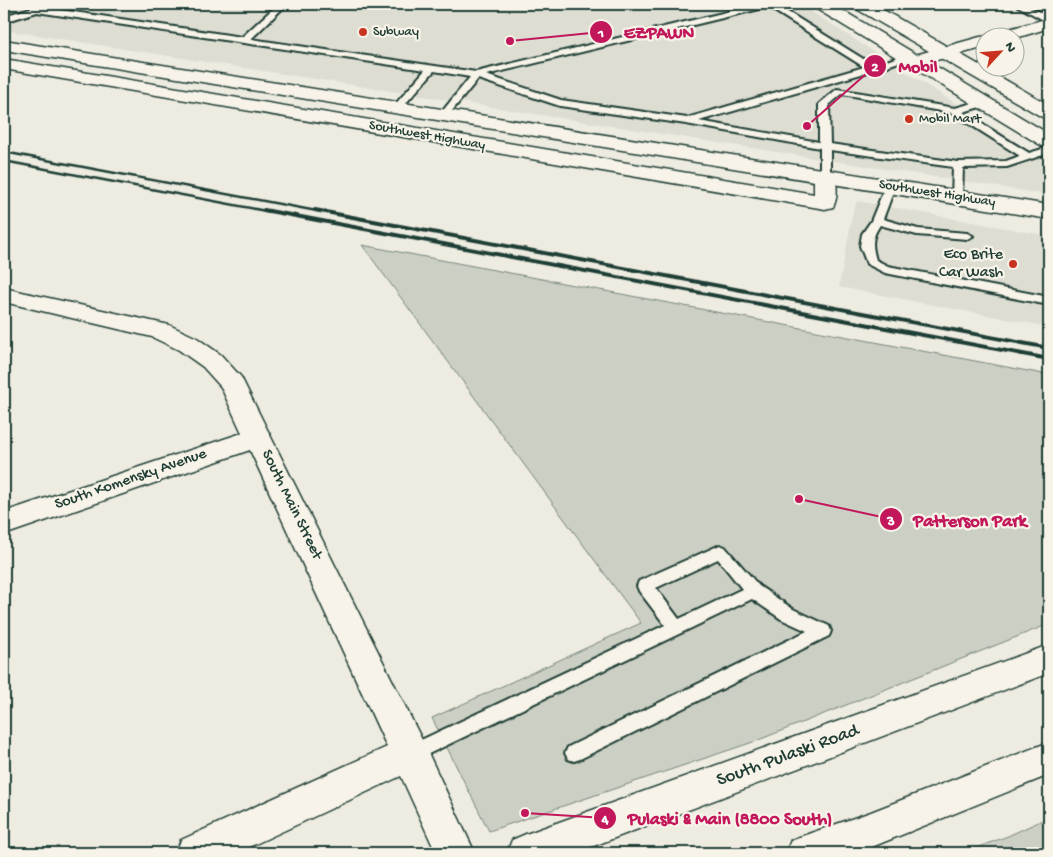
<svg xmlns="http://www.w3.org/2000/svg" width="1053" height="857" viewBox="0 0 1053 857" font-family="'Gochi Hand',sans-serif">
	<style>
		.built { fill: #ddddd2 }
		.green { fill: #cccfc4; stroke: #76867c }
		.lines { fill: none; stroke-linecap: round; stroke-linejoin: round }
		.service-casing { stroke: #1f3d34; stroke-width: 4 }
		.minor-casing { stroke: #1f3d34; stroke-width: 3 }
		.secondary-casing { stroke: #1f3d34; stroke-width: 3 }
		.primary-casing { stroke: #1f3d34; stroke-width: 3 }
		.service { fill: #f7f3e8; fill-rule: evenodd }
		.minor { fill: #f7f3e8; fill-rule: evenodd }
		.secondary { fill: #f7f3e8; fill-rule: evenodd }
		.primary { fill: #f7f3e8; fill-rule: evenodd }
		.rail-far1 { stroke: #1f3d34; stroke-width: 2.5 }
		.rail { stroke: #1f3d34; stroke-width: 4 }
		.poi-dot { fill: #c8321e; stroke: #f7f3e8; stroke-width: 2 }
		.labels { text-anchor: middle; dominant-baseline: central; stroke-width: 4.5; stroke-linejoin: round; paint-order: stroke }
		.far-poi-label { font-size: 14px; fill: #1f3d34; stroke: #f7f3e8; text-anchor: start }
		.far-street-label { font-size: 14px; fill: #1f3d34; stroke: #f7f3e8 }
		.poi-label { font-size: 16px; fill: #1f3d34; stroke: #f7f3e8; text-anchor: end }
		.street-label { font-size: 16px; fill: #1f3d34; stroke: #f7f3e8 }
		.near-street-label { font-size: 19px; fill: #1f3d34; stroke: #f7f3e8 }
		.leader { fill: none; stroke: #c2185b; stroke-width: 2 }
		.callout-dot { fill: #c2185b; stroke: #f7f3e8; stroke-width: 2 }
		.mark-label { font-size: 15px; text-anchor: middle; font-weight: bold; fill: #fff }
		.callout-label { font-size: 18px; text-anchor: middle; font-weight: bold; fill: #c2185b; stroke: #f7f3e8; stroke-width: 4.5; stroke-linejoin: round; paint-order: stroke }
	</style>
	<rect width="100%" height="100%" fill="#eeece1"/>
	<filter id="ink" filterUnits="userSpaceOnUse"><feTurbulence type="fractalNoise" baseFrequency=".02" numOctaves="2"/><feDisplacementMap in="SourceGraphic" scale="10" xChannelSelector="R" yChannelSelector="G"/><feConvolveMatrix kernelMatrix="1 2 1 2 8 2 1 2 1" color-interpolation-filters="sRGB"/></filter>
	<g filter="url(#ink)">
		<!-- built -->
		<g class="built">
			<path d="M 20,4 L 799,4 L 1049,163 L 1049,195 L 4,30 L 4,7 Z"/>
			<path d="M 857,201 L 1049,236 L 1049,327 L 839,287 L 853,212 Z"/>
		</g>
		<!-- green -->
		<g class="green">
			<path d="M 362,245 L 1049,375 L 1049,624 L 756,741 L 489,831 L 432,718 L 641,623 Z"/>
			<path d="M 1049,817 L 1049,853 L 962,853 L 1008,836 Z"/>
		</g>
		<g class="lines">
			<!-- service casing -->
			<g class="service-casing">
				<g id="service">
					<path d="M 44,4 L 47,5 L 47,8 L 242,37 L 278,4 L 287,4 L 251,39 L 476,72 L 760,4 L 775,4 L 873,65 L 909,54 L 914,57 L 875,70 L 699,121 L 819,142 L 819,104 L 837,89 L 955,108 L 984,100 L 987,101 L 987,105 L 963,112 L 1029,153 L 1049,147 L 1049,153 L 1007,167 L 963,168 L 962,198 L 957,201 L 952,198 L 953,167 L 830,150 L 830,176 L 825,179 L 820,176 L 820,148 L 686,124 L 560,106 L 478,79 L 447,117 L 441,117 L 441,113 L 470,77 L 434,71 L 400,110 L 397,111 L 392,108 L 425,70 L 37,12 L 4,22 L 4,16 ZM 768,7 L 864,67 L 687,118 L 561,100 L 486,75 ZM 842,94 L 952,113 L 1020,156 L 1006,161 L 958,162 L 830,144 L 829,105 Z"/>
					<path d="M 875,4 L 889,4 L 868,11 L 864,8 Z"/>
					<path d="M 1014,4 L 1024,4 L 1049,17 L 1049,23 Z"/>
					<path d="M 890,184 L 895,187 L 883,219 L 918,229 L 967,233 L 973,236 L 967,239 L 917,235 L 880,225 C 871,238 872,246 876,260 L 888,266 L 1049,297 L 1049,305 L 885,273 L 867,264 L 860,246 L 862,234 L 871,221 L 885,187 Z"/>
					<path d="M 720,545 L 725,547 L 759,586 L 793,609 L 829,626 L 831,631 L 829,636 L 580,759 L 574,761 L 568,759 L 565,753 L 568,747 L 807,631 L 781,619 L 752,599 L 416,760 L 410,762 L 404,760 L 401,754 L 404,748 L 665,625 L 639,591 L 637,586 L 639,581 ZM 718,559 L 742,589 L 679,619 L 656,588 Z"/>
				</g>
			</g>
			<!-- minor casing -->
			<g class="minor-casing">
				<g id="minor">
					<path d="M 1049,18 L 1049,28 L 1016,38 L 986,38 L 986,47 L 914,66 L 908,65 L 905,61 L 908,57 L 980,37 L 989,36 L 991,34 Z"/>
					<path d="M 4,59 L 814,194 L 814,176 L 818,172 L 825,170 L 832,172 C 838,179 838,199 833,207 L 825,209 L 4,69 Z"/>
					<path d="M 4,288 L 169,325 L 197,338 L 221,355 L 241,377 L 423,742 L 475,853 L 436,853 L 401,776 L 236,853 L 176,853 L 181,840 L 387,747 L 250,450 L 4,535 L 4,512 L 242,433 L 221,387 L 203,367 L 179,350 L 152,337 L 4,302 Z"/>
				</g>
			</g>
			<!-- secondary casing -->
			<g class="secondary-casing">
				<g id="secondary">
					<path d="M 813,4 L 832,4 L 1049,134 L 1049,148 L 1042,146 L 815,8 Z"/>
					<path d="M 853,4 L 873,4 L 1049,105 L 1049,119 L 1042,117 L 855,8 Z"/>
					<path d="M 1049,645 L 1049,673 L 575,853 L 507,853 L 512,840 L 526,834 Z"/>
					<path d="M 1049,742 L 1049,775 L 857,853 L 786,853 L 791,840 L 871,812 Z"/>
				</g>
			</g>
			<!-- primary casing -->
			<g class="primary-casing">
				<path id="primary" d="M 4,40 L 1049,205 L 1049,219 L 4,50 Z"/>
			</g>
			<!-- service -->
			<use href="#service" class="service"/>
			<!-- minor -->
			<use href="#minor" class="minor"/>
			<!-- secondary -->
			<use href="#secondary" class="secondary"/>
			<!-- primary -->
			<use href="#primary" class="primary"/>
			<!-- rail-far1 -->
			<g class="rail-far1">
				<path d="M 4,152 L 322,212"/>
				<path d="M 4,161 L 271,212"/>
			</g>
			<!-- rail -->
			<g class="rail">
				<path d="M 264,210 L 1049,359"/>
				<path d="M 315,210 L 1049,348"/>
			</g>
		</g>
	</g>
	<!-- markers -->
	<g class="poi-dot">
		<circle cx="363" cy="32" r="5"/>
		<circle cx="909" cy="119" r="5"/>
		<circle cx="1013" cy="264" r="5"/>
	</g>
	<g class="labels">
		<!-- far-poi labels -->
		<g class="far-poi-label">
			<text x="373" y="32">Subway</text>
			<text x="919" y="119">Mobil Mart</text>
		</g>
		<!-- far-street labels -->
		<g class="far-street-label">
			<text transform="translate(427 136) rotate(10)">Southwest Highway</text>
			<text transform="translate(937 194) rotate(9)">Southwest Highway</text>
		</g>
		<!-- poi labels -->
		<g class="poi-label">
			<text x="1003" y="255">Eco Brite<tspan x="1003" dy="18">Car Wash</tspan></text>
		</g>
		<!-- street labels -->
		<g class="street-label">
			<text transform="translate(131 480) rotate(-19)">South Komensky Avenue</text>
			<text transform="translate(291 505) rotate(64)">South Main Street</text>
		</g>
		<!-- near-street labels -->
		<g class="near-street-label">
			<text transform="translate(788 756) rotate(-20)">South Pulaski Road</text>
		</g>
	</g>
	<!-- callouts -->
	<path class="leader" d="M510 41L601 32M807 126L875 66M799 499L891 519M525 813L605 818"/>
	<g class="callout-dot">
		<circle cx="510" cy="41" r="5"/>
		<circle cx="807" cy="126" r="5"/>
		<circle cx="799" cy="499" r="5"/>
		<circle cx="525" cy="813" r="5"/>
		<circle cx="601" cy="32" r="12"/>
		<circle cx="875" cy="66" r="12"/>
		<circle cx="891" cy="519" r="12"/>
		<circle cx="605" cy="818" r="12"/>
	</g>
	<g class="mark-label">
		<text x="601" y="37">1</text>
		<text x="875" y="71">2</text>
		<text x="891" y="525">3</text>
		<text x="605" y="823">4</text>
	</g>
	<g class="callout-label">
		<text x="659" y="38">EZPAWN</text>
		<text x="918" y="72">Mobil</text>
		<text x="970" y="526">Patterson Park</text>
		<text x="730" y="824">Pulaski &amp; Main (8800 South)</text>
	</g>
	<!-- margin -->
	<rect width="1053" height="857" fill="none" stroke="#f7f3e8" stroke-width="20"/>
	<rect x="10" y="10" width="1033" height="837" fill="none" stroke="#1f3d34" stroke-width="2" filter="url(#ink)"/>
	<!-- north arrow -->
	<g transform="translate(1000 52) rotate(64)"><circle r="24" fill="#f7f3e8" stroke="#a1aaa0"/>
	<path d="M0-4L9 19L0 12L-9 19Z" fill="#c8321e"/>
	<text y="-8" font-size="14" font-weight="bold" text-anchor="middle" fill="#1f3d34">N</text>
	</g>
</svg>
